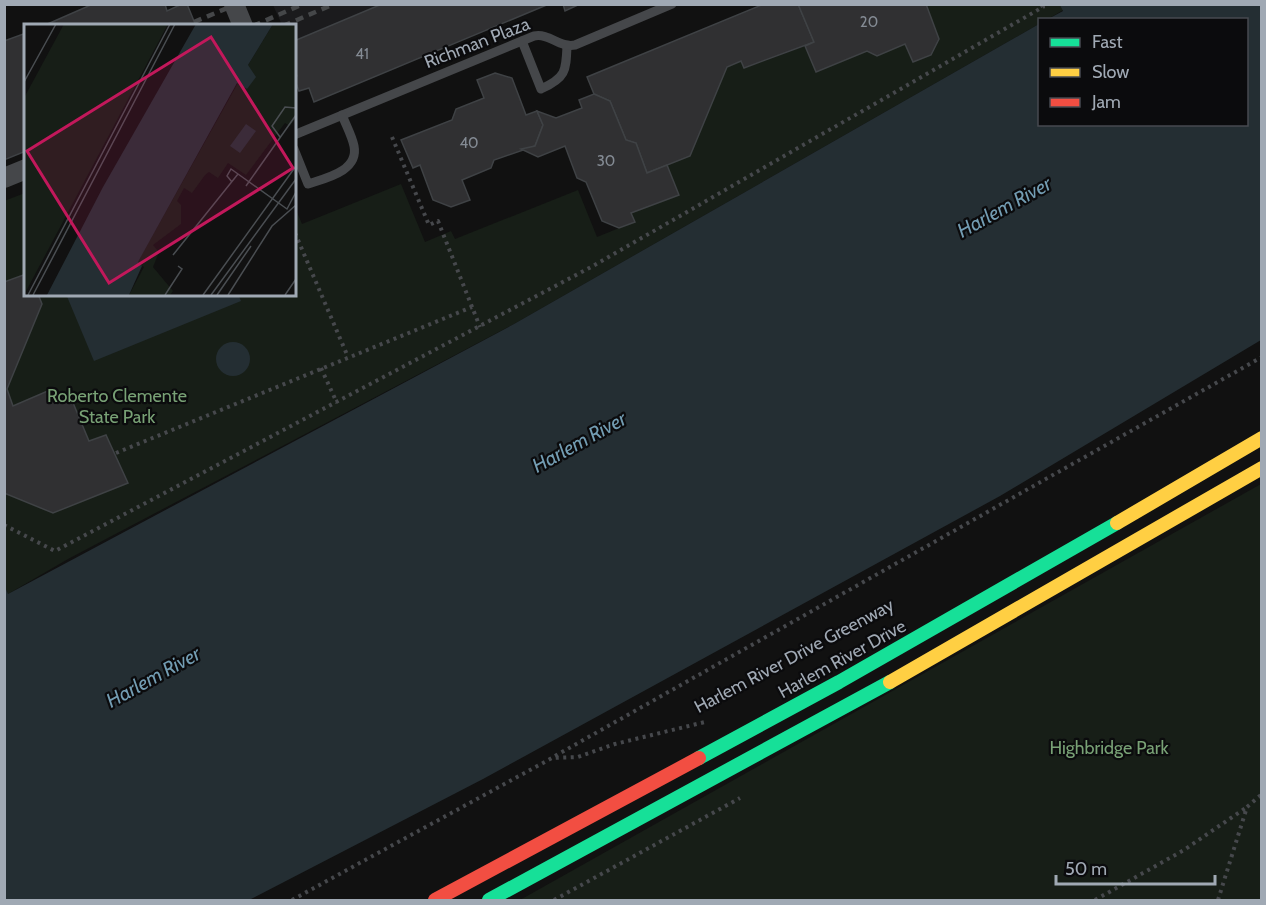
<svg xmlns="http://www.w3.org/2000/svg" width="1266" height="905" viewBox="0 0 1266 905" font-family="Cabin,sans-serif">
	<style>
		.built { fill: #1b1b1d }
		.green { fill: #171e17 }
		.water { fill: #242e33 }
		.building { fill: #303032; stroke: #3f4245; stroke-width: 1.5 }
		.lines { fill: none; stroke-linecap: round; stroke-linejoin: round }
		.path { stroke: #46484c; stroke-width: 4; stroke-dasharray: 3 4.5; stroke-linecap: butt }
		.lane { stroke: #45474a; stroke-width: 9 }
		.street { stroke: #45474a; stroke-width: 20 }
		.fast { stroke: #16e098; stroke-width: 14 }
		.slow { stroke: #ffcf43; stroke-width: 14 }
		.jam { stroke: #f24e42; stroke-width: 14 }
		.rail { stroke: #454749; stroke-width: 4.5; stroke-dasharray: 8 6; stroke-linecap: butt }
		.street-bridge { stroke: #45474a; stroke-width: 20 }
		.labels { text-anchor: middle; dominant-baseline: central; stroke-width: 4.5; stroke-linejoin: round; paint-order: stroke }
		.number-label { font-size: 15px; fill: #848b94 }
		.street-label { font-size: 18px; fill: #a0a9b4; stroke: #0b0b0d }
		.park-label { font-size: 18px; fill: #78a175; stroke: #0b0b0d }
		.water-label { font-size: 20px; font-style: italic; fill: #739db3; stroke: #0b0b0d }
		.inset-road { fill: none; stroke: #4a4e52; stroke-width: 1.5 }
		.view { fill: #c2185b; fill-opacity: 0.15; stroke: #c2185b; stroke-width: 3 }
		.inset-edge { fill: none; stroke: #a0a9b4; stroke-width: 3 }
	</style>
	<rect width="100%" height="100%" fill="#111"/>
	<!-- built -->
	<path class="built" d="M 273,5 L 382,5 L 294,41 L 294,26 L 282,25 Z"/>
	<!-- green -->
	<g class="green">
		<path d="M 1060,4 L 1063,10 L 1048,19 L 1040,20 L 1039,24 L 514,324 L 68,559 L 8,594 L 4,587 L 4,201 L 25,193 L 26,294 L 294,294 L 294,205 L 302,224 L 401,184 L 425,242 L 451,231 L 455,239 L 578,190 L 597,237 L 634,222 L 631,213 L 678,195 L 667,165 L 727,67 L 741,61 L 745,68 L 805,46 L 816,72 L 867,51 L 877,56 L 905,44 L 913,62 L 931,55 L 926,5 Z"/>
		<path d="M 1261,484 L 1261,900 L 520,900 Z"/>
	</g>
	<!-- water -->
	<g class="water">
		<path d="M 1060,5 L 1261,5 L 1261,340 L 1000,496 L 483,779 L 249,900 L 5,900 L 5,587 L 8,594 L 514,324 L 1039,24 L 1040,124 L 1246,124 L 1246,20 L 1048,19 L 1063,11 Z"/>
		<path d="M 66,294 L 238,294 L 241,301 L 94,361 Z"/>
		<circle cx="233" cy="359" r="17"/>
	</g>
	<!-- building -->
	<g class="building">
		<path d="M 93,4 L 165,4 L 167,11 L 182,4 L 187,4 L 196,26 L 43,26 Z"/>
		<path d="M 382,4 L 549,4 L 314,102 L 309,88 L 299,91 L 294,78 L 297,76 L 294,68 L 294,41 Z"/>
		<path d="M 563,4 L 580,4 L 565,11 Z"/>
		<path d="M 764,4 L 798,4 L 814,42 L 744,68 L 741,61 L 727,67 L 690,156 L 647,173 L 636,143 L 626,140 L 610,101 L 594,94 L 587,77 Z"/>
		<path d="M 798,4 L 926,4 L 939,39 L 931,55 L 913,62 L 905,44 L 877,56 L 867,51 L 816,72 L 805,46 L 814,42 Z"/>
		<path d="M 26,33 L 26,151 L 4,160 L 4,41 Z"/>
		<path d="M 495,73 L 512,78 L 526,115 L 537,111 L 543,125 L 535,146 L 494,160 L 491,168 L 462,180 L 470,200 L 451,207 L 433,200 L 420,165 L 413,168 L 401,140 L 452,120 L 456,109 L 484,98 L 477,80 Z"/>
		<path d="M 594,94 L 610,101 L 626,140 L 636,143 L 647,173 L 667,165 L 679,195 L 631,213 L 635,222 L 619,228 L 602,221 L 586,182 L 577,178 L 565,146 L 538,157 L 521,149 L 535,146 L 543,125 L 537,111 L 556,118 L 582,108 L 579,100 Z"/>
		<path d="M 26,274 L 26,294 L 38,294 L 42,304 L 7,389 L 13,406 L 50,390 L 56,404 L 71,398 L 89,441 L 106,435 L 128,483 L 53,513 L 4,493 L 4,282 Z"/>
	</g>
	<g class="lines">
		<!-- path -->
		<g class="path">
			<path d="M 392,137 L 429,225 L 438,221 L 480,327"/>
			<path d="M 295,233 L 348,357"/>
			<path d="M 321,368 L 337,403"/>
			<path d="M 116,453 L 472,307"/>
			<path d="M 4,525 L 55,551 L 593,266 L 1043,7 L 1041,4"/>
			<path d="M 555,756 L 1262,357"/>
			<path d="M 292,900 L 552,758 L 578,757 L 615,744 L 705,722"/>
			<path d="M 554,900 L 740,798"/>
			<path d="M 1095,900 L 1184,850 L 1247,807"/>
			<path d="M 1218,900 L 1247,807 L 1262,794"/>
		</g>
		<!-- lane -->
		<g class="lane">
			<path d="M 522,41 L 541,89 C 566,78 566,71 567,46"/>
			<path d="M 294,135 L 534,36 C 550,33 559,48 575,45 L 672,4"/>
			<path d="M 294,149 L 308,184 C 326,178 359,171 354,146 C 352,136 346,125 342,115"/>
		</g>
		<!-- street -->
		<path class="street" d="M 4,178 L 26,169"/>
		<!-- fast -->
		<g class="fast">
			<path d="M 699,758 L 839,682 L 1117,523"/>
			<path d="M 489,900 L 890,682"/>
		</g>
		<!-- slow -->
		<g class="slow">
			<path d="M 1117,523 L 1262,438"/>
			<path d="M 890,682 L 1262,468"/>
		</g>
		<!-- jam -->
		<path class="jam" d="M 435,900 L 699,758"/>
		<!-- rail -->
		<g class="rail">
			<path d="M 194,22 L 237,4"/>
			<path d="M 253,26 L 303,4"/>
			<path d="M 283,26 L 334,4"/>
		</g>
		<!-- street-bridge -->
		<path class="street-bridge" d="M 234,4 L 243,26"/>
	</g>
	<g class="labels">
		<!-- number labels -->
		<g class="number-label">
			<text x="869" y="22">20</text>
			<text x="362" y="54">41</text>
			<text x="469" y="143">40</text>
			<text x="606" y="161">30</text>
		</g>
		<!-- street labels -->
		<g class="street-label">
			<text transform="translate(477 43) rotate(-21)">Richman Plaza</text>
			<text transform="translate(794 656) rotate(-28)">Harlem River Drive Greenway</text>
			<text transform="translate(842 659) rotate(-29)">Harlem River Drive</text>
		</g>
		<!-- park labels -->
		<g class="park-label">
			<text x="117" y="396">Roberto Clemente<tspan x="117" dy="21">State Park</tspan></text>
			<text x="1109" y="748">Highbridge Park</text>
		</g>
		<!-- water labels -->
		<g class="water-label">
			<text transform="translate(1004 207) rotate(-29)">Harlem River</text>
			<text transform="translate(579 442) rotate(-29)">Harlem River</text>
			<text transform="translate(153 677) rotate(-29)">Harlem River</text>
		</g>
	</g>
	<!-- overview -->
	<g transform="translate(24 24)">
		<rect width="272" height="272" fill="#111"/>
		<path d="M 40,0 L 144,0 L 0,271 L 0,74 ZM 249,0 L 271,0 L 271,95 L 266,102 L 261,99 L 222,151 L 204,139 L 194,154 L 185,148 L 181,151 L 168,169 L 160,164 L 153,177 L 157,181 L 157,200 L 129,221 L 135,228 L 129,243 L 149,267 L 146,271 L 105,271 L 120,243 L 113,239 L 214,59 L 223,65 L 224,41 Z" fill="#171e17"/>
		<path d="M 172,0 L 249,0 L 224,41 L 232,53 L 223,65 L 213,59 L 114,238 L 118,242 L 105,271 L 23,271 L 79,163 ZM 222,100 L 232,107 L 216,129 L 206,122 Z" fill="#242e33"/>
		<path class="inset-road" d="M 0,58 L 32,0M 256,113 L 248,102 L 261,83 L 272,84M 208,158 L 203,152 L 207,145 L 263,185 L 272,168M 222,162 L 272,91M 149,231 L 214,150M 4,271 L 146,0M 9,271 L 151,0M 141,271 L 158,245 L 154,242M 179,271 L 272,142M 187,271 L 272,155M 193,271 L 227,222M 204,271 L 248,202 L 272,181M 261,271 L 272,255"/>
		<path class="view" d="M 187,13 L 269,144 L 85,259 L 3,127 Z"/>
		<rect width="272" height="272" class="inset-edge"/>
	</g>
	<!-- border -->
	<rect width="1266" height="905" fill="none" stroke="#a0a9b4" stroke-width="12"/>
	<!-- legend -->
	<rect x="1038" y="18" width="210" height="108" fill="#0b0b0d" stroke="#474a50" stroke-width="1.5"/>
	<rect x="1050" y="38" width="30" height="9" fill="#16e098" stroke="#474a50" stroke-width="1.5"/>
	<text x="1092" y="48" font-size="18" fill="#a0a9b4">Fast</text>
	<rect x="1050" y="68" width="30" height="9" fill="#ffcf43" stroke="#474a50" stroke-width="1.5"/>
	<text x="1092" y="78" font-size="18" fill="#a0a9b4">Slow</text>
	<rect x="1050" y="98" width="30" height="9" fill="#f24e42" stroke="#474a50" stroke-width="1.5"/>
	<text x="1092" y="108" font-size="18" fill="#a0a9b4">Jam</text>
	<!-- scale -->
	<path d="M1056 875v9h159v-9" fill="none" stroke="#a0a9b4" stroke-width="3"/>
	<text x="1065" y="875" font-size="18" fill="#a0a9b4" stroke="#0b0b0d" stroke-width="4.5" paint-order="stroke">50 m</text>
</svg>
